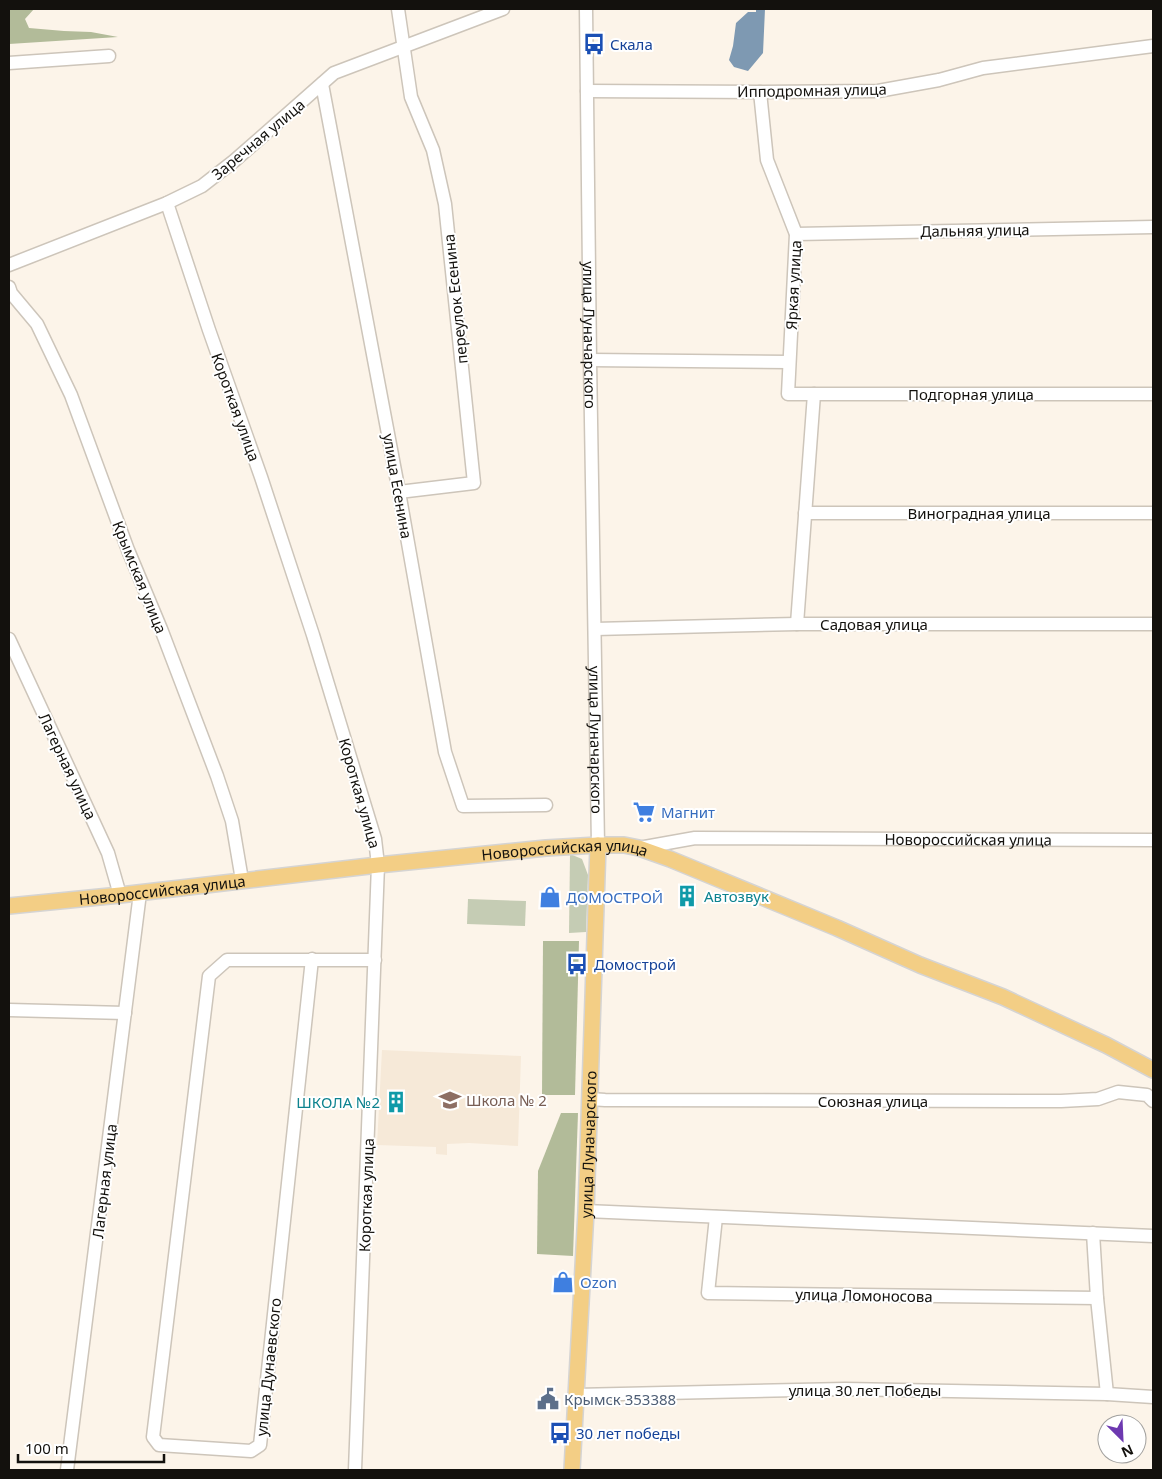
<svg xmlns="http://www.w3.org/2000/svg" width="1162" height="1479" viewBox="0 0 1162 1479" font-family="'Noto Sans',sans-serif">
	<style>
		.built { fill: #f6e9d8 }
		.green { fill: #c5ccb4 }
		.forest { fill: #b2bb99 }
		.water { fill: #7e99b2 }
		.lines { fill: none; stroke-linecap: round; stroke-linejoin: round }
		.minor-casing { stroke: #cdc5ba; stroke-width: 15 }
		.major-casing { stroke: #d5d4d3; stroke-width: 18 }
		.minor { stroke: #fff; stroke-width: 12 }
		.major { stroke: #f3ce85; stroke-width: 15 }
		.labels { text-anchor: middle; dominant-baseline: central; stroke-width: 4; stroke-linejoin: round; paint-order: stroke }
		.transit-label { font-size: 15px; fill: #164399; stroke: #fff; text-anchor: start }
		.street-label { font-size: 15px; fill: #13110d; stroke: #fff }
		.shop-label { font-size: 15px; fill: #366cbe; stroke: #fff; text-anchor: start }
		.culture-label { font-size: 15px; fill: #0d838f; stroke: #fff; text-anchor: start }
		.education-label { font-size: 15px; fill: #785e54; stroke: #fff; text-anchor: start }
		.service-label { font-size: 15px; fill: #4e5e75; stroke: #fff; text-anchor: start }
	</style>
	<rect width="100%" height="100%" fill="#fcf4e9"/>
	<!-- built -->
	<path class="built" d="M 382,1050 L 521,1056 L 518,1146 L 469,1143 L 447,1144 L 447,1155 L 436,1154 L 436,1147 L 377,1145 Z"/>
	<!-- green -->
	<g class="green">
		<path d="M 570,854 L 582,859 L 588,875 L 586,932 L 569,933 Z"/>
		<path d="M 468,899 L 526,901 L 525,926 L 467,924 Z"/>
	</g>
	<!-- forest -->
	<g class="forest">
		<path d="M 9,9 L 34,9 L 25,19 L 29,28 L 64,31 L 91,32 L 118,37 L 9,44 Z"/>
		<path d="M 543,941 L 579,941 L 575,1095 L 542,1095 Z"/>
		<path d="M 561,1113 L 578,1113 L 573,1256 L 537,1254 L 538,1171 Z"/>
	</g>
	<!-- water -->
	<path class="water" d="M 756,9 L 765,9 L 763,53 L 748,71 L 734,67 L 729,60 L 733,46 L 736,23 L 748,12 L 756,12 Z"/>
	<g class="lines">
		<!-- minor casing -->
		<g class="minor-casing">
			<g id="minor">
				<path d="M 398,9 L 411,97 L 433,150 L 445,204 L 474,483 L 399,492"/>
				<path id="s1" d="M 586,9 L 590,360 L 598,845"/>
				<path d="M 9,63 L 109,56"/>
				<path d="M 322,84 L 399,492 L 445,752 L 463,806 L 546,805"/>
				<path d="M 587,91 L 760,92 L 878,91 L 939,80 L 983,68 L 1153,46"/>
				<path d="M 760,92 L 767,160 L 796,234 L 788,394 L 1153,394"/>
				<path d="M 167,203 L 209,330 L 261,477 L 313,635 L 375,839 L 378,865 L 355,1470"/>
				<path d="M 796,234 L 1153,227"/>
				<path d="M 9,265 L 167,203 L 202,186 L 234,161 L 334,73 L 503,9"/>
				<path d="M 9,287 L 11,293 L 37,324 L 71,395 L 128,550 L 161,629 L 217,776 L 232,821 L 242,880"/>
				<path d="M 590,360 L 789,362"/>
				<path d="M 805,513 L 1153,513"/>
				<path d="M 797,624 L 814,394"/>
				<path d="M 595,629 L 797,624 L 1153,624"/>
				<path d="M 9,639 L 108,853 L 120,895"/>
				<path id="s2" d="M 639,848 L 695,838 L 1153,840"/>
				<path d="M 312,959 L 260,1445 L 251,1451 L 159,1445 L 153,1437 L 209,976 L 227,960 L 375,960"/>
				<path d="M 9,1010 L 125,1013"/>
				<path d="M 590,1099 L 605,1100 L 1061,1101 L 1098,1099 L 1118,1092 L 1147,1095 L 1153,1101"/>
				<path d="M 586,1211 L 1153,1236"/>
				<path d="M 716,1217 L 708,1293 L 1097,1298"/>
				<path d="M 1093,1233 L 1097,1298 L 1107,1394"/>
				<path d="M 576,1395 L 845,1389 L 1107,1394 L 1153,1397"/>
				<path d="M 67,1470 L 140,893"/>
			</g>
		</g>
		<!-- major casing -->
		<g class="major-casing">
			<g id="major">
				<path id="s3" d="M 9,906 L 120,895 L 378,865 L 546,848 L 598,845 L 624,845 L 639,848 L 670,859 L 837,928 L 920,965 L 1003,997 L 1106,1045 L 1153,1070"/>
				<path id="s4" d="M 572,1470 L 586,1211 L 598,845"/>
			</g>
		</g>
		<!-- minor -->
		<use href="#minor" class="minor"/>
		<!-- major -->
		<use href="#major" class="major"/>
	</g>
	<!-- icons -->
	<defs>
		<g id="bus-bare" transform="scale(1.725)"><path d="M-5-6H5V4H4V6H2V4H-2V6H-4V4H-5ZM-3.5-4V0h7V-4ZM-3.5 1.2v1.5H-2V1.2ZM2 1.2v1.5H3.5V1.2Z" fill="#1a4fb4" stroke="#fff" stroke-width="2.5" paint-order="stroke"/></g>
		<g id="supermarket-bare" transform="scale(1.725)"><path d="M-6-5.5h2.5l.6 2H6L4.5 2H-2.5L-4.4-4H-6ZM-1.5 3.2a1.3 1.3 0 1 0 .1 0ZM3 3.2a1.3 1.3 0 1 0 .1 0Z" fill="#3f7fe0" stroke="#fff" stroke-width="2.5" paint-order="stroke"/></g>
		<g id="building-bare" transform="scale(1.725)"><path d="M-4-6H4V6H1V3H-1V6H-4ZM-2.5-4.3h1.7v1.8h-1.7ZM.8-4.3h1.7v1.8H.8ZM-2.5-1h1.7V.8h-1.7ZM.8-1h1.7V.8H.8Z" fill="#0f9aa8" stroke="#fff" stroke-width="2.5" paint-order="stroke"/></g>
		<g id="shop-bare" transform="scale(1.725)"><path d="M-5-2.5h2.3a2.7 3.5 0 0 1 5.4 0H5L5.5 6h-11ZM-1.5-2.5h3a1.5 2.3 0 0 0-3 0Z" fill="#3f7fe0" stroke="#fff" stroke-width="2.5" paint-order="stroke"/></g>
		<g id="school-bare" transform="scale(1.725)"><path d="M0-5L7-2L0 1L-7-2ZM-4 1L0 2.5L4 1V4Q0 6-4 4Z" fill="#8d6e63" stroke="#fff" stroke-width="2.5" paint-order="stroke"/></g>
		<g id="civic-bare" transform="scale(1.725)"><path d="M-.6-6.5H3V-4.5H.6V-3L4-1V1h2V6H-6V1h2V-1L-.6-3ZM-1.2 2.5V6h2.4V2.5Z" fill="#5c6f8a" stroke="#fff" stroke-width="2.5" paint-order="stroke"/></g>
	</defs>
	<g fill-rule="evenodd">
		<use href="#bus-bare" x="594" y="44"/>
		<use href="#supermarket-bare" x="644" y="812"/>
		<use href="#building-bare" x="687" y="896"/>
		<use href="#shop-bare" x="550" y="897"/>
		<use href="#bus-bare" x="577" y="964"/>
		<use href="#school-bare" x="450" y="1100"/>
		<use href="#building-bare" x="396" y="1102"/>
		<use href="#shop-bare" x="563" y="1282"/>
		<use href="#civic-bare" x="548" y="1399"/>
		<use href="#bus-bare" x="560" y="1433"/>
	</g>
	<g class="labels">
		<!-- transit labels -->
		<g class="transit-label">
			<text x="610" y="44">Скала</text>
			<text x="594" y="964">Домострой</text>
			<text x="576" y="1433">30 лет победы</text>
		</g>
		<!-- street labels -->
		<g class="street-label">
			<text transform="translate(812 90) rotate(-1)">Ипподромная улица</text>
			<text transform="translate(258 139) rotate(-40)">Заречная улица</text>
			<text transform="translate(975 230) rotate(-1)">Дальняя улица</text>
			<text transform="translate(793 285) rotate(-87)">Яркая улица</text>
			<text transform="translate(455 299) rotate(-96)">переулок Есенина</text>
			<text stroke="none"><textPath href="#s1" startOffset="326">улица Луначарского</textPath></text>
			<text x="971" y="394">Подгорная улица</text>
			<text transform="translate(236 407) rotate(70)">Короткая улица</text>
			<text transform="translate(398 486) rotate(80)">улица Есенина</text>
			<text x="979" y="513">Виноградная улица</text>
			<text transform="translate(140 577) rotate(68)">Крымская улица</text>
			<text x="874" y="624">Садовая улица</text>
			<text stroke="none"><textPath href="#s1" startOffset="731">улица Луначарского</textPath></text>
			<text transform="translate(68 766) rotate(65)">Лагерная улица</text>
			<text transform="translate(360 793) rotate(74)">Короткая улица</text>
			<text stroke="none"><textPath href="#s2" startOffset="330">Новороссийская улица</textPath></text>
			<text stroke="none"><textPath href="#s3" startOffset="559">Новороссийская улица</textPath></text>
			<text stroke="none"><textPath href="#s3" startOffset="154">Новороссийская улица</textPath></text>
			<text x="873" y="1101">Союзная улица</text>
			<text stroke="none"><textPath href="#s4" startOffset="326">улица Луначарского</textPath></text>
			<text transform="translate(104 1181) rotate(-83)">Лагерная улица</text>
			<text transform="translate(366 1195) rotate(-88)">Короткая улица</text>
			<text transform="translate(864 1295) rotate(1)">улица Ломоносова</text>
			<text transform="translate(268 1367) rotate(-84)">улица Дунаевского</text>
			<text x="865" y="1390">улица 30 лет Победы</text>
		</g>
		<!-- shop labels -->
		<g class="shop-label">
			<text x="661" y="812">Магнит</text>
			<text x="566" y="897">ДОМОСТРОЙ</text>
			<text x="580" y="1282">Ozon</text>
		</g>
		<!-- culture labels -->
		<g class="culture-label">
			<text x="704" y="896">Автозвук</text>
			<text x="380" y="1102" text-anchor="end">ШКОЛА №2</text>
		</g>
		<!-- education labels -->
		<g class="education-label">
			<text x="466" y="1100">Школа № 2</text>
		</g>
		<!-- service labels -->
		<g class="service-label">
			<text x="564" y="1399">Крымск 353388</text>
		</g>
	</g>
	<!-- border -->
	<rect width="1162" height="1479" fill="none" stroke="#13110d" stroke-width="20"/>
	<!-- north arrow -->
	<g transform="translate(1122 1439) rotate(156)"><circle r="24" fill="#ffffff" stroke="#a1a09e"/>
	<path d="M0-4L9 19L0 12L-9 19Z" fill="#6d39b0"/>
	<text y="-8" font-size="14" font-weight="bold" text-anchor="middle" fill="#13110d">N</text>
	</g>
	<!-- scale -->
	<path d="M18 1454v8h146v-8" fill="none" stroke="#13110d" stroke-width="2.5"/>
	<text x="25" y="1454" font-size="15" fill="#13110d" stroke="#ffffff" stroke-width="4" paint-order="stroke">100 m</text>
</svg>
